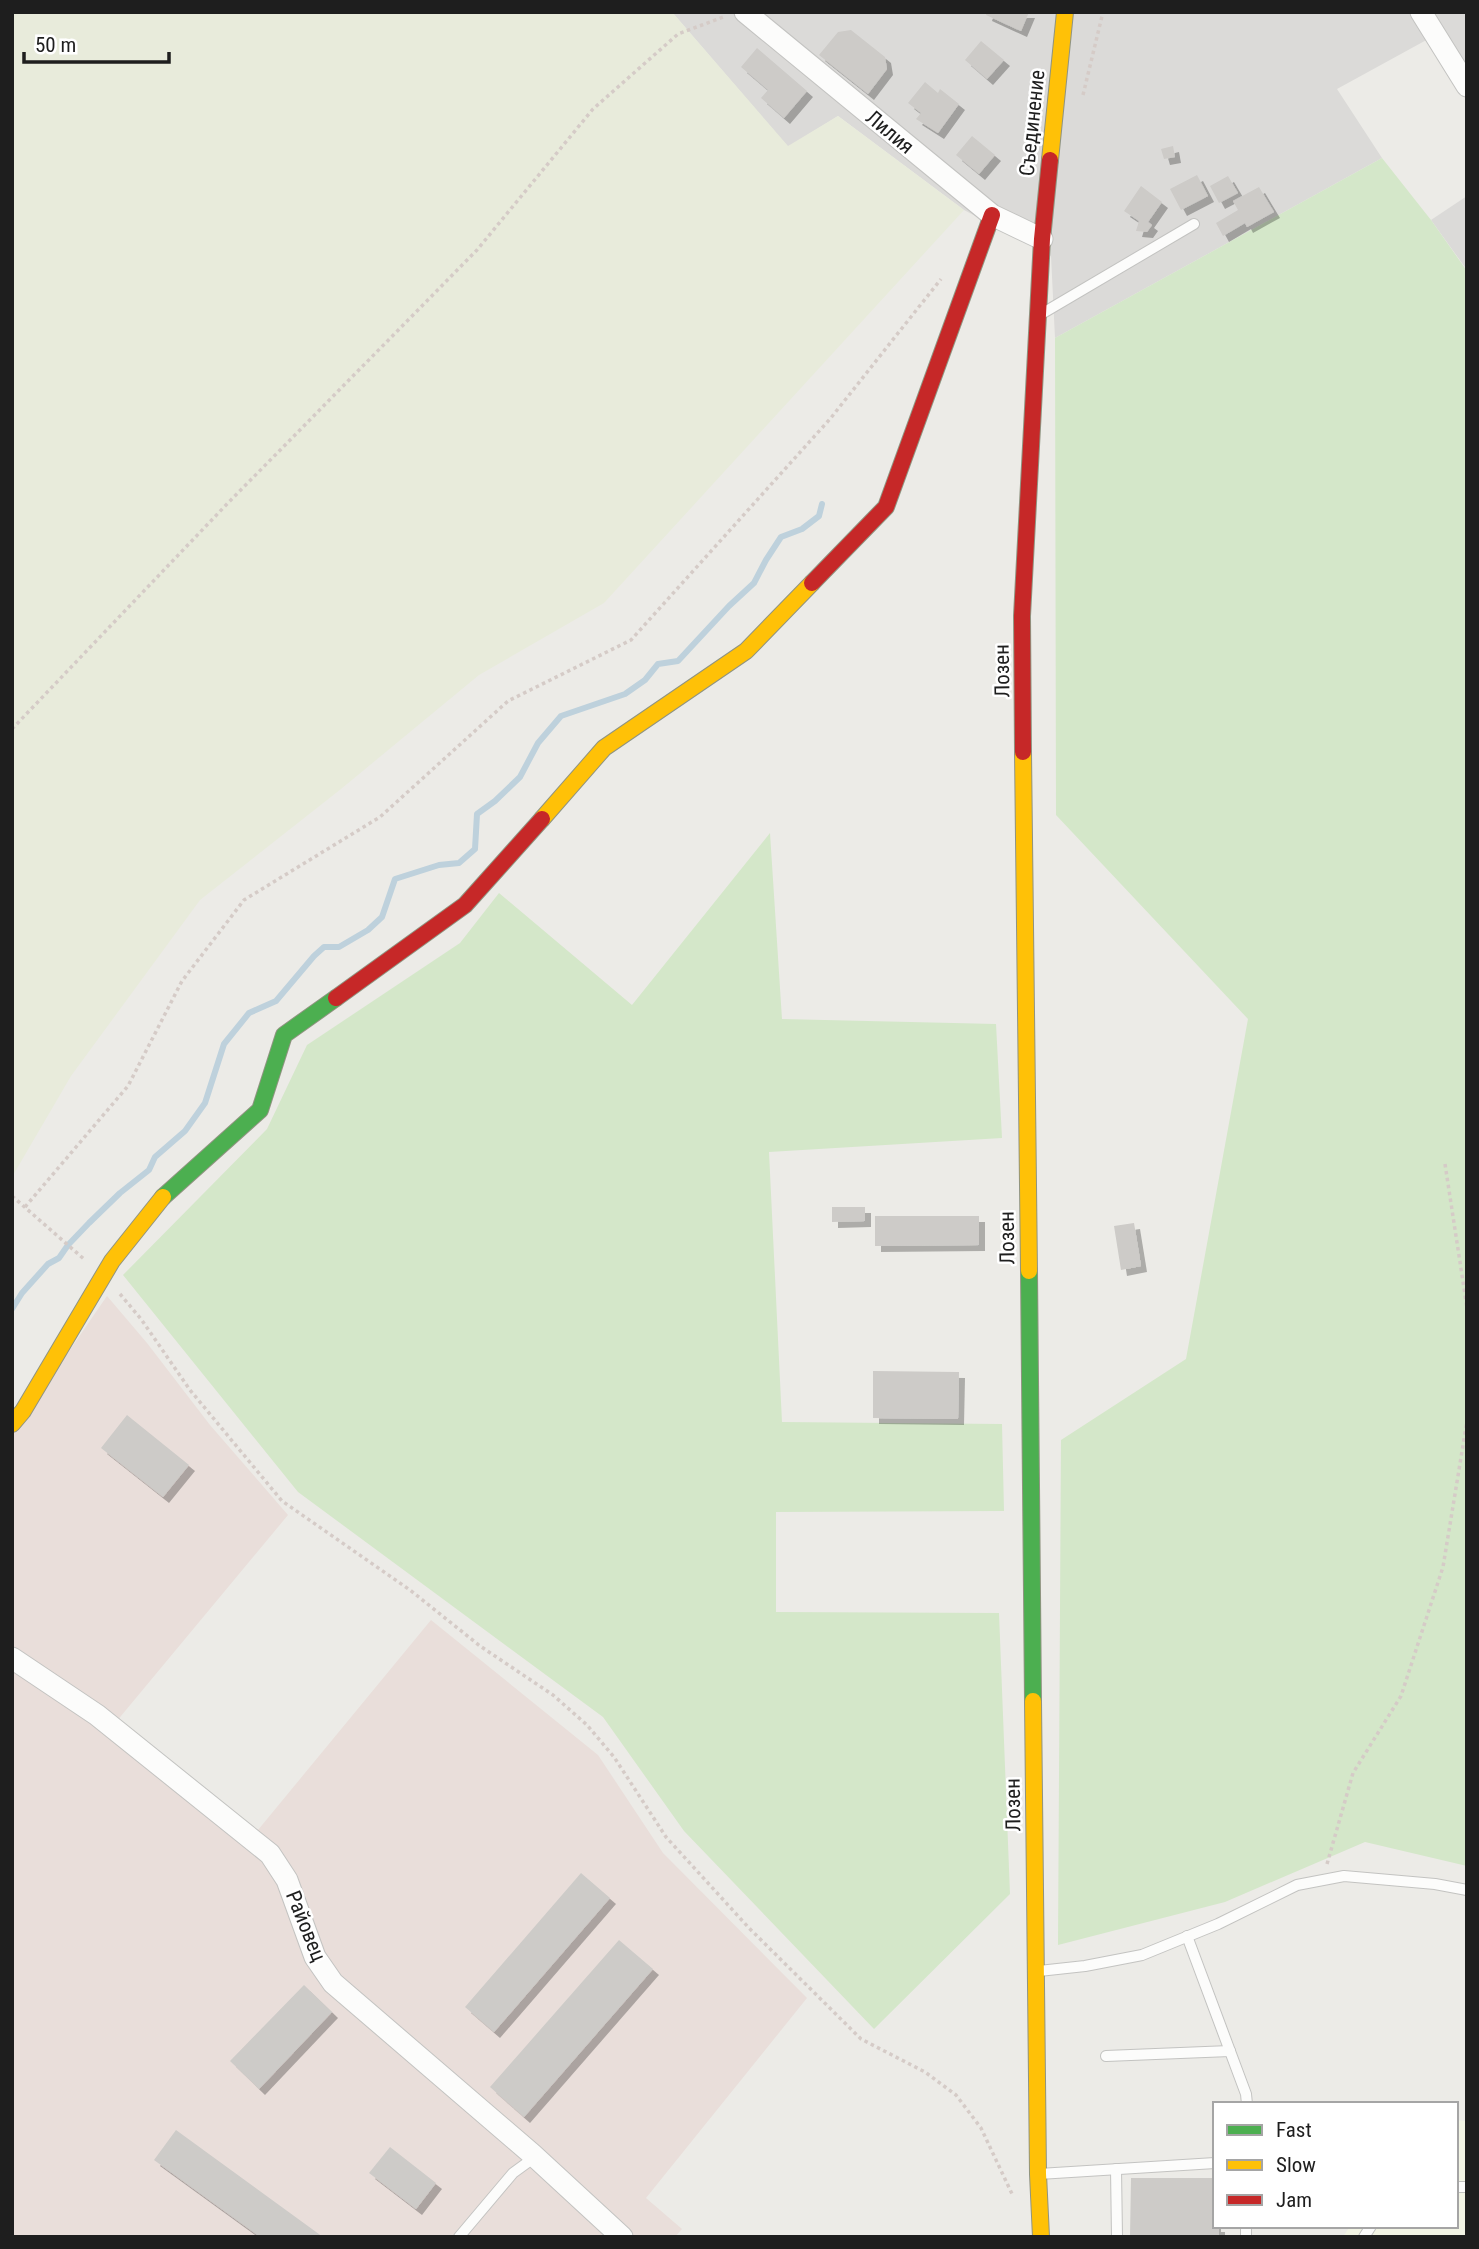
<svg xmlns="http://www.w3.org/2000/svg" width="1479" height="2249" viewBox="0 0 1479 2249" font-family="'Roboto Condensed',sans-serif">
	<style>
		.residential { fill: #dbdad8 }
		.commercial { fill: #e9deda }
		.education { fill: #f2f4e4 }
		.farmland { fill: #e8ebdb }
		.grass { fill: #d4e7c9 }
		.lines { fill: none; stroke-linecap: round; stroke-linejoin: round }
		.stream { stroke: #bed1dc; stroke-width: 6 }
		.building { fill: #cdcbc8; filter: url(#shadow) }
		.lane-casing { stroke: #c3c3c1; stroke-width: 12 }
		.street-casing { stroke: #c3c3c1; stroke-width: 23 }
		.fast-casing { stroke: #909481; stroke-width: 18 }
		.slow-casing { stroke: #909481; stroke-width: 18 }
		.jam-casing { stroke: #909481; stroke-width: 18 }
		.path { stroke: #d5cbc7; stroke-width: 3.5; stroke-dasharray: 3.5 3.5; stroke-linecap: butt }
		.lane { stroke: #fcfcfb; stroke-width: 10 }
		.street { stroke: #fcfcfb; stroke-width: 21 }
		.fast { stroke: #4caf50; stroke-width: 16 }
		.slow { stroke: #ffc107; stroke-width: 16 }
		.jam { stroke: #c62828; stroke-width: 16 }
		.labels { text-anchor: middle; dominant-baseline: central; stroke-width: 5; stroke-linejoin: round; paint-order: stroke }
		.street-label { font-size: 21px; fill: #1e1e1e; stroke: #fff }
	</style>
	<defs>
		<filter id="shadow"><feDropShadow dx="6" dy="6" stdDeviation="0" flood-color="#0004"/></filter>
	</defs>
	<rect width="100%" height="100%" fill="#ecebe7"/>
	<!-- residential -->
	<g class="residential">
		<path d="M 672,12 L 1467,12 L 1467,71 L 1441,32 L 1337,89 L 1382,158 L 1055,338 L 1051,256 L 964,210 L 838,116 L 788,147 Z"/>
		<path d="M 1467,196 L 1467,270 L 1431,220 Z"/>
	</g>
	<!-- commercial -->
	<path class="commercial" d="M 107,1296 L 147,1343 L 210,1425 L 288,1515 L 116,1722 L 258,1830 L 431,1620 L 598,1755 L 663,1853 L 807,1998 L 646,2198 L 682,2229 L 675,2237 L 12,2237 L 12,1434 Z"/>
	<!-- education -->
	<path class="education" d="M 1456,2120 L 1467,2121 L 1467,2237 L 1343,2237 L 1350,2226 L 1456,2226 Z"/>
	<!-- farmland -->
	<path class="farmland" d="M 12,12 L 672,12 L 788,146 L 838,116 L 964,210 L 604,603 L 479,675 L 341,789 L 200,900 L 71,1076 L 12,1177 Z"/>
	<!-- grass -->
	<g class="grass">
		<path d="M 1382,158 L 1431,220 L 1467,271 L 1467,1866 L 1365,1842 L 1225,1902 L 1058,1945 L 1061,1440 L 1186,1359 L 1248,1019 L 1056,815 L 1055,338 Z"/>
		<path d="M 770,833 L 782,1019 L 996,1024 L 1002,1138 L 769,1152 L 782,1422 L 1002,1424 L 1004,1511 L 776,1512 L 776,1612 L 999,1613 L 1010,1894 L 874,2029 L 684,1831 L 603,1717 L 298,1492 L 123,1275 L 267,1129 L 307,1045 L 460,943 L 499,893 L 632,1005 Z"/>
	</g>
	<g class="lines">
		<!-- stream -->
		<path class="stream" d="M 12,1309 L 22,1293 L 48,1264 L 59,1258 L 68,1245 L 89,1223 L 120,1193 L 149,1170 L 155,1157 L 185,1131 L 205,1103 L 224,1044 L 249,1013 L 276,1001 L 314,956 L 324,947 L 339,947 L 368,930 L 382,917 L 395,879 L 439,865 L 459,863 L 475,849 L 477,814 L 495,801 L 520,777 L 538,743 L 561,716 L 625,694 L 645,680 L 658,664 L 678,661 L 729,606 L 754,583 L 766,560 L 781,537 L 802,529 L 819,516 L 822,504"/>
	</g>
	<!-- building -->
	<g class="building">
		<path d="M 987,12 L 1029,12 L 1021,31 L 986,15 Z"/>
		<path d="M 851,30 L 885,57 L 887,69 L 868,94 L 819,55 L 838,32 Z"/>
		<path d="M 981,41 L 1004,60 L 987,79 L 965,60 Z"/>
		<path d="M 757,48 L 807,91 L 784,118 L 761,98 L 768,90 L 741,67 Z"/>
		<path d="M 925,82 L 938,93 L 940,89 L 959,104 L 938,133 L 916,119 L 921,113 L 908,103 Z"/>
		<path d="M 972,136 L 995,155 L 979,174 L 956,155 Z"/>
		<path d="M 1173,146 L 1175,157 L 1164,159 L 1161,149 Z"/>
		<path d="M 1197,175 L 1208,196 L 1181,210 L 1170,189 Z"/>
		<path d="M 1228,176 L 1238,193 L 1219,203 L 1210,186 Z"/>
		<path d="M 1141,186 L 1162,202 L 1148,222 L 1152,225 L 1147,232 L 1136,231 L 1139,221 L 1124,211 Z"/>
		<path d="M 1259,187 L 1274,212 L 1247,227 L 1245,223 L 1223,236 L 1216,223 L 1238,210 L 1233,201 Z"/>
		<path d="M 832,1207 L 865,1207 L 865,1221 L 832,1222 Z"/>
		<path d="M 875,1216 L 979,1216 L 979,1245 L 875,1246 Z"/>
		<path d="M 1134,1223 L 1141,1266 L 1121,1270 L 1114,1226 Z"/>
		<path d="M 873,1371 L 959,1372 L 958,1419 L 873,1418 Z"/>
		<path d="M 127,1415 L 189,1465 L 163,1497 L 101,1448 Z"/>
		<path d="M 581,1873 L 610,1898 L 494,2032 L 465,2007 Z"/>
		<path d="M 619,1940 L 653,1969 L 524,2117 L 490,2087 Z"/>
		<path d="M 304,1985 L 332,2012 L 259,2089 L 230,2061 Z"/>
		<path d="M 176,2130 L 323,2237 L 260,2237 L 154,2160 Z"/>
		<path d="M 390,2147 L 436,2183 L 416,2209 L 369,2173 Z"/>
		<path d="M 1131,2178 L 1215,2178 L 1215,2226 L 1219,2226 L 1219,2237 L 1130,2237 Z"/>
	</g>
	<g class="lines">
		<!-- lane casing -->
		<g class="lane-casing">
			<g id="lane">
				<path d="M 1043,313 L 1194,224"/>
				<path d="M 1187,1936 L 1246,2094 L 1247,2104"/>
				<path d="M 1039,1971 L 1085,1966 L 1142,1955 L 1218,1924 L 1297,1885 L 1344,1876 L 1435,1884 L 1467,1890"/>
				<path d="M 1106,2056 L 1230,2051"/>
				<path d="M 1116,2169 L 1117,2237"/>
				<path d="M 1039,2174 L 1215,2163"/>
				<path d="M 1456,2187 L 1467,2187"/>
				<path d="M 459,2237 L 513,2173 L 535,2157"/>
				<path d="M 1246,2237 L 1246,2226"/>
				<path d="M 1364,2237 L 1371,2226"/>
			</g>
		</g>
		<!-- street casing -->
		<g class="street-casing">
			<g id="street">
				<path d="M 745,12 L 992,215 L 1042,239"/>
				<path d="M 1421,12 L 1467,86"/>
				<path d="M 12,1658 L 97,1715 L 270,1854 L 287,1880 L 315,1957 L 333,1983 L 532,2154 L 622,2237"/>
			</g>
		</g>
		<!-- fast casing -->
		<g class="fast-casing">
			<g id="fast">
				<path d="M 163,1197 L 260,1110 L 284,1035 L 336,998"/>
				<path d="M 1029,1271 L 1033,1701"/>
			</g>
		</g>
		<!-- slow casing -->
		<g class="slow-casing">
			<g id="slow">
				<path d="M 1050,160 L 1065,12"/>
				<path d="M 1023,752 L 1029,1271"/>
				<path d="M 542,819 L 604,748 L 746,651 L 812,583"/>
				<path d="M 12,1424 L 23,1411 L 112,1261 L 163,1197"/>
				<path d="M 1033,1701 L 1038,2174 L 1041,2237"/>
			</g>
		</g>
		<!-- jam casing -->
		<g class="jam-casing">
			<g id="jam">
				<path d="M 812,583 L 886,507 L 992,215"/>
				<path d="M 1023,752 L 1022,616 L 1042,239 L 1050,160"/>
				<path d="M 336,998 L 465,905 L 542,819"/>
			</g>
		</g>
		<!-- path -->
		<g class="path">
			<path d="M 1083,95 L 1103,12"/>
			<path d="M 12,729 L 227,504 L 477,250 L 593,109 L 678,34 L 726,16"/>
			<path d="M 1445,1164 L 1467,1308"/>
			<path d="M 12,1196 L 85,1260"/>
			<path d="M 25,1207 L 128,1086 L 182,981 L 244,900 L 380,817 L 508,701 L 631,640 L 830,419 L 941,279"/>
			<path d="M 120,1294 L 141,1319 L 190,1390 L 282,1501 L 410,1590 L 480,1646 L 553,1695 L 587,1725 L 614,1757 L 666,1837 L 749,1928 L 861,2039 L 925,2072 L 956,2095 L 981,2128 L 1013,2196"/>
			<path d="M 1327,1864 L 1353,1773 L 1401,1696 L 1443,1567 L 1467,1421"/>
		</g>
		<!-- lane -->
		<use href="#lane" class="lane"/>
		<!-- street -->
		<use href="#street" class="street"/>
		<!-- fast -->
		<use href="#fast" class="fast"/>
		<!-- slow -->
		<use href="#slow" class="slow"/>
		<!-- jam -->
		<use href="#jam" class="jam"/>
	</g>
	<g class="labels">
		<!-- street labels -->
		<g class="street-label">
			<text transform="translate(1032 123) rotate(-84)">Съединение</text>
			<text transform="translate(890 132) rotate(40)">Лилия</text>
			<text transform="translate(1002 671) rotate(-91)">Лозен</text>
			<text transform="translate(1007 1238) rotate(-91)">Лозен</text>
			<text transform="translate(1013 1805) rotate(-91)">Лозен</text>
			<text transform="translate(306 1926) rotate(68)">Райовец</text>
		</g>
	</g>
	<!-- border -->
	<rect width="1479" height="2249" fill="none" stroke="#1e1e1e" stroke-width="28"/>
	<!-- legend -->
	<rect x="1213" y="2102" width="245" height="126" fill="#ffffff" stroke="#a5a5a5" stroke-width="2"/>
	<rect x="1227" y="2125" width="35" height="10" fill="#4caf50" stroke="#a5a5a5" stroke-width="2"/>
	<text x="1276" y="2137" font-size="21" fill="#1e1e1e">Fast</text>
	<rect x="1227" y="2160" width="35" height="10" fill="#ffc107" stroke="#a5a5a5" stroke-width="2"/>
	<text x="1276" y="2172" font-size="21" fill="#1e1e1e">Slow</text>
	<rect x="1227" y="2195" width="35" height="10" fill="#c62828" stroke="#a5a5a5" stroke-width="2"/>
	<text x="1276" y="2207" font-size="21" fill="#1e1e1e">Jam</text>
	<!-- scale -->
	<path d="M24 52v10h145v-10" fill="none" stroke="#1e1e1e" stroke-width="3.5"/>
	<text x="35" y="52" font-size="21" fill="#1e1e1e" stroke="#ffffff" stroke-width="5" paint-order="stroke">50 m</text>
</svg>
